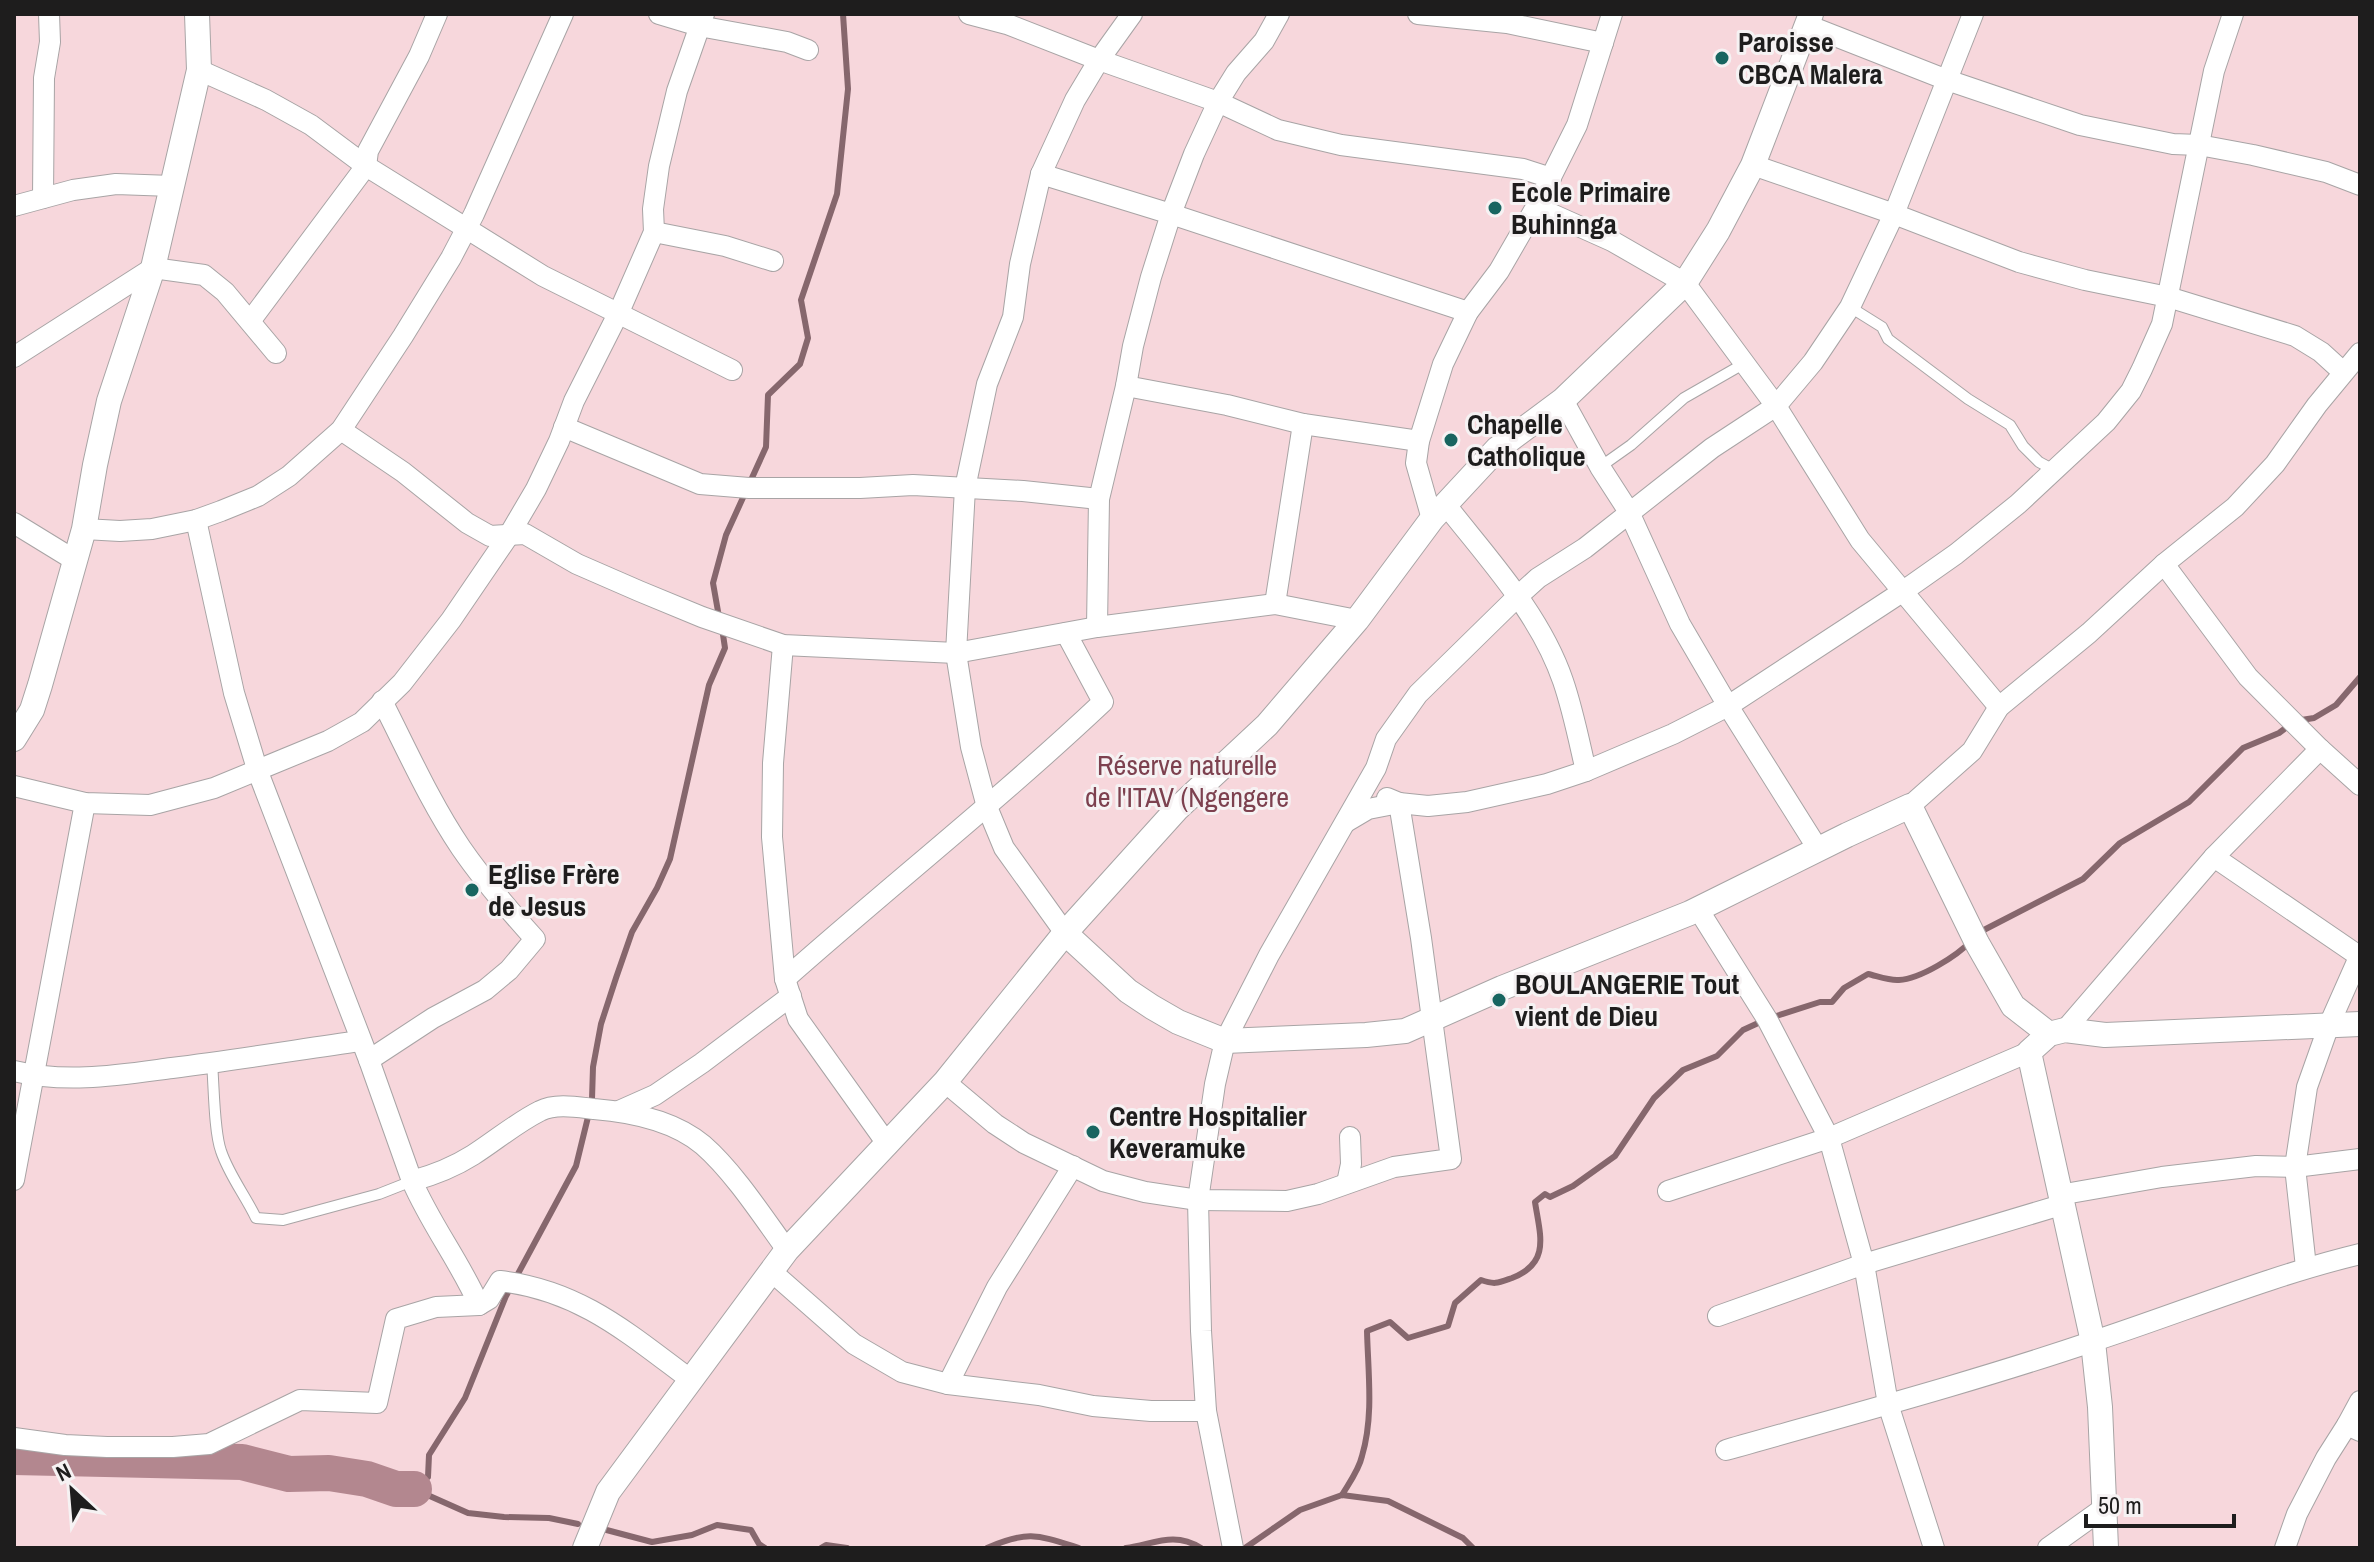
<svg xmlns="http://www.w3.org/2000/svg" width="2374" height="1562" viewBox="0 0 2374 1562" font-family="'Archivo Narrow',sans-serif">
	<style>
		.green { fill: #f7d7dc }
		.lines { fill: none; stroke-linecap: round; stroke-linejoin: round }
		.stream { stroke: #86676d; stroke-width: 6 }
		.river { stroke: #b3878f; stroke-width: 36 }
		.service-casing { stroke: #a8a4a5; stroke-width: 12 }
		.minor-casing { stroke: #a8a4a5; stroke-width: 22 }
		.tertiary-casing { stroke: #a8a4a5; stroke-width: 26 }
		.service { stroke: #fff; stroke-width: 10 }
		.minor { stroke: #fff; stroke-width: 20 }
		.tertiary { stroke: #fff; stroke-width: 24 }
		.poi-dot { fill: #186560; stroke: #f6f2f3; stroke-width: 3 }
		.labels { text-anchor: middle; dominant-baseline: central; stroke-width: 6; stroke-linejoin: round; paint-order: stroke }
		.poi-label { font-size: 28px; font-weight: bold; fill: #1e1d1d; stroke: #f6f2f3; text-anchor: start }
		.park-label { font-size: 28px; fill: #7d414f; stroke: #f6f2f3 }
	</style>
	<rect width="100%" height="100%" fill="#f6f2f3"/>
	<!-- green -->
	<rect class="green" x="14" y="14" width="2346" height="1534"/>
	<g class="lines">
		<!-- stream -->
		<g class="stream">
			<path d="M 719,617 L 713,583 L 726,535 L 766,447 L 768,395 L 800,364 L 808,338 L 801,300 L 837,194 L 848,89 L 843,14"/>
			<path d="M 1978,933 L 2083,879 L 2120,843 L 2189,802 L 2243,748 L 2279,733 L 2295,721 L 2314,718 L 2336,705 L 2360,677"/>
			<path d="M 592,1099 L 593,1067 L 601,1024 L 616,978 L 632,932 L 657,888 L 670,859 L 709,685 L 725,648 L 722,628"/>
			<path d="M 1342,1495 C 1349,1483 1359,1470 1362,1456 C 1374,1416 1368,1372 1367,1331 L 1390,1322 L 1408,1338 L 1448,1326 L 1455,1303 L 1481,1280 C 1495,1285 1498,1283 1512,1278 C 1551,1263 1540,1235 1535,1202 L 1545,1194 L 1550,1197 L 1573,1186 L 1615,1156 L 1654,1098 L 1683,1070 L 1717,1056 L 1743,1030 L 1767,1019 L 1820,1002 L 1832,1002 L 1844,988 L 1868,974 C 1877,976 1890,981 1899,980 C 1920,979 1957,956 1971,941"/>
			<path d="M 578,1524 L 549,1518 L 504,1517 L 468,1513 L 414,1489 L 428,1477 L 429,1455 L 465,1398 L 506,1296 L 576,1166 L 588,1117"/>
			<path d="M 599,1528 L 652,1542 L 692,1535 L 717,1525 L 751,1530 L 759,1544 L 765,1548"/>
			<path d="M 821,1548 L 826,1545 L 847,1548"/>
			<path d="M 987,1548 C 1028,1530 1038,1535 1079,1548"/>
			<path d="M 1126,1548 C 1154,1544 1174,1531 1201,1548"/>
			<path d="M 1245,1548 L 1300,1510 L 1342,1495 L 1388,1501 L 1463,1538 L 1473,1548"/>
		</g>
		<!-- river -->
		<path class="river" d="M 14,1457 L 242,1462 L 289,1474 L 329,1473 L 367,1479 L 396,1489 L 414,1489"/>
		<!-- service casing -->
		<g class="service-casing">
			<g id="service">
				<path d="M 1850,307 L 1882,327 L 1888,339 L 1968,399 L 2010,425 L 2023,446 L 2039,462 L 2054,470"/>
				<path d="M 1600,467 L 1631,445 L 1684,398 L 1745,363"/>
				<path d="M 212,1063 C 214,1086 214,1132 221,1151 C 229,1175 245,1195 256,1218 L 283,1220 L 379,1194 L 412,1181"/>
			</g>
		</g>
		<!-- minor casing -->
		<g class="minor-casing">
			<g id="minor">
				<path d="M 659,14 L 699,26 L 787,42 L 808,50"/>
				<path d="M 969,14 L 1007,24 L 1099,60 L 1218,102 L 1278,130 L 1341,145 L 1523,169 L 1551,178"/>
				<path d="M 1418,14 L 1507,23 L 1603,43"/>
				<path d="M 1807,25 L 1947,80 L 2080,125 L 2173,144 L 2199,145 L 2253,155 L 2326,172 L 2360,185"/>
				<path d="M 199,70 L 266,100 L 311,125 L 366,166 L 543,276 L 732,370"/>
				<path d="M 1753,165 L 1894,214 L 2019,262 L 2085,280 L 2168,297 L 2295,336 L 2321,352 L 2343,372"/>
				<path d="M 1041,174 L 1171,214 L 1468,312"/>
				<path d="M 43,198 L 44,78 L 50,42 L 49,14"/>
				<path d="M 14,206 L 73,190 L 116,184 L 172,186"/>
				<path d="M 1536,207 L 1612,241 L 1685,283 L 1776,406 L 1860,540 L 1999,707"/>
				<path d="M 654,232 L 725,246 L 773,261"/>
				<path d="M 251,320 L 366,166 L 368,151 L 419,56 L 437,14"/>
				<path d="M 14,357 L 153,268 L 204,275 L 225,292 L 276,353"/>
				<path d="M 1126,386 L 1227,405 L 1303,424 L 1419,441"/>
				<path d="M 1563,400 L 1600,467 L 1629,512 L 1680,624 L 1728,706 L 1818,849"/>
				<path d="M 564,427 L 700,484 L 749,488 L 860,488 L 913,485 L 1023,491 L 1099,499"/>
				<path d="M 341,430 L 403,472 L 467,523 L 490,536 L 525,534 L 577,564 L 639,591 L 702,617 L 783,645 L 956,653 L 1097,627 L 1275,604 L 1357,620"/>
				<path d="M 1446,505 C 1489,560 1540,614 1563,681 C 1573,710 1579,741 1586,771"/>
				<path d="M 1432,519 L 1416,463 L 1419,441 L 1443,364 L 1468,312 L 1499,271 L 1536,207 L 1577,125 L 1612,14"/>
				<path d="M 196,520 L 234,693 L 258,772 L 369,1060 L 412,1181 C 434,1175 454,1167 473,1155 C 495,1141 516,1123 540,1111 C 555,1103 577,1107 594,1109 C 632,1112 673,1120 703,1145 C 734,1172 763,1217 787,1250"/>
				<path d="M 14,523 L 76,561"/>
				<path d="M 84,529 L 120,531 L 152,529 L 196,520 L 221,511 L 258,496 L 289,476 L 341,430 L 403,336 L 451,258 L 474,214 L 563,14"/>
				<path d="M 2164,564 L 2248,677 L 2320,749 L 2360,785"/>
				<path d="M 1275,604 L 1303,424"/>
				<path d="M 1097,627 L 1099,499 L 1126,386 L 1133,346 L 1151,277 L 1171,214 L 1194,154 L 1218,102 L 1236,73 L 1264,41 L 1279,14"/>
				<path d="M 783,645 L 773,763 L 772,837 L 785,979 L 798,1019 L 888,1145"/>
				<path d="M 14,786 L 85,803 L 150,805 L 214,788 L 328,741 L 362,722 L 402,683 L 451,620 L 509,535 L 536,489 L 559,441 L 574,401 L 619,312 L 654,232 L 653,209 L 659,166 L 677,91 L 704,14"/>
				<path d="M 1910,806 L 1972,751 L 1999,707 L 2089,633 L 2164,564 L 2235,507 L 2275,464 L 2317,405 L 2360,353"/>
				<path d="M 1346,822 L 1368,809 L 1399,803 L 1428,806 L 1467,802 L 1547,784 L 1586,771 L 1673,734 L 1728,706 L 1902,592 L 1956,554 L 2018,504 L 2106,422 L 2131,391 L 2142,369 L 2162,324 L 2214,71 L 2233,14"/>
				<path d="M 2214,857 L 2359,956"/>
				<path d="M 1698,909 L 1767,1019 L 1829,1138 L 1864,1264 L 1888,1404 L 1934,1548"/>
				<path d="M 1065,933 L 1004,848 L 987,807 L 971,747 L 956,653 L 965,488 L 987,384 L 1013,317 L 1020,264 L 1041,174 L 1075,100 L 1099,60 L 1132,14"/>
				<path d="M 785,979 C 890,886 1000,799 1103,702 L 1066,633"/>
				<path d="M 2065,1030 L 2214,857 L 2320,749"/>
				<path d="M 369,1060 L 433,1018 L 485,990 L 509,970 L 535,939 C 508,909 483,880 461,848 C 430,802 407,750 382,701"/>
				<path d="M 14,1071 C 67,1084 119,1075 172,1068 C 235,1060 297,1050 360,1041"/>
				<path d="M 945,1082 L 995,1124 L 1024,1143 L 1103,1181 L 1145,1192 L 1198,1200 L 1287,1201 L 1318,1194 L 1394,1167 L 1451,1159 L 1421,938 L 1399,803 L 1387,798"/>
				<path d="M 619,1111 L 655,1095 L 702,1063 L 791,996"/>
				<path d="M 14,1180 L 85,803"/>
				<path d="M 412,1181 C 431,1225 460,1262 479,1305"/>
				<path d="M 1347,1183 L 1351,1164 L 1350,1137"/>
				<path d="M 1668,1191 L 1829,1138 L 2029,1052"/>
				<path d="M 2059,1195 L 2162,1177 L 2256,1166 L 2295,1167 L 2360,1159"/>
				<path d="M 2306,1267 L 2295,1167 L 2307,1087 L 2329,1025 L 2360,955"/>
				<path d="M 772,1272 L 854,1344 L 902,1372 L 948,1384 L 1039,1395 L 1093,1406 L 1151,1411 L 1206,1411"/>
				<path d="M 1718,1316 L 1864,1264 L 2061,1205"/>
				<path d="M 948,1384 L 997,1287 L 1073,1166"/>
				<path d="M 2347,1425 L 2360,1401"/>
				<path d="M 14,1438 L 65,1445 L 107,1447 L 173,1447 L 209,1444 L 300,1400 L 377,1403 L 396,1319 L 436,1307 L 479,1305 L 489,1299 L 500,1281 C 580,1290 629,1334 691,1380"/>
				<path d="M 1726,1450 C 1849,1415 1973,1382 2094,1341 C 2183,1312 2269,1276 2360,1254"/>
				<path d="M 1233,1548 L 1206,1411 L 1201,1331 L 1198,1200 L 1215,1084 L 1225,1041 L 1269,955 L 1376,768 L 1386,739 L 1418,694 L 1517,597 L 1538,578 L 1585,548 L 1712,448 L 1776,406 L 1813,362 L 1850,307 L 1894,214 L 1973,14"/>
				<path d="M 2048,1548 L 2104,1508"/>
				<path d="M 2285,1548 L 2297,1514 L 2326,1458 L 2347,1425 L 2360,1431"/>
			</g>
		</g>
		<!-- tertiary casing -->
		<g class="tertiary-casing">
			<g id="tertiary">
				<path d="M 14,739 L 32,710 L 40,685 L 84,529 L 95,465 L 109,401 L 153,268 L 199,70 L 197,14"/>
				<path d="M 1065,933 L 1128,991 L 1152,1007 L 1178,1022 L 1225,1041 L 1366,1035 L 1405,1031 L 1502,988 L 1690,913 L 1847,835 L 1910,806 L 1977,943 L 2013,1006 L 2049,1034"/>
				<path d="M 585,1548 L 608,1492 L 787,1250 L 945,1082 L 1065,933 L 1177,809 L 1267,725 L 1357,620 L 1432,519 L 1497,449 L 1563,400 L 1685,283 L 1718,231 L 1753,165 L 1811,14"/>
				<path d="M 2106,1548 L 2100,1407 L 2093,1342 L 2029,1052 L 2049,1034 L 2065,1030 L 2105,1035 L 2360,1024"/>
			</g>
		</g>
		<!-- service -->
		<use href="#service" class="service"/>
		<!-- minor -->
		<use href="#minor" class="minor"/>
		<!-- tertiary -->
		<use href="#tertiary" class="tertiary"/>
	</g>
	<!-- markers -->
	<g class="poi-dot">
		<circle cx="1722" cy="58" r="8"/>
		<circle cx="1495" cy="208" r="8"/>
		<circle cx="1451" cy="440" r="8"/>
		<circle cx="472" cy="890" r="8"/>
		<circle cx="1499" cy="1000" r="8"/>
		<circle cx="1093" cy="1132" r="8"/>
	</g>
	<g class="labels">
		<!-- poi labels -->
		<g class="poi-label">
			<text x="1738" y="42">Paroisse<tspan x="1738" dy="32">CBCA Malera</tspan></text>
			<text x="1511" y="192">Ecole Primaire<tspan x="1511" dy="32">Buhinnga</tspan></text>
			<text x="1467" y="424">Chapelle<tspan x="1467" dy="32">Catholique</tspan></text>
			<text x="488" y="874">Eglise Frère<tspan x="488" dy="32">de Jesus</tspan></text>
			<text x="1515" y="984">BOULANGERIE Tout<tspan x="1515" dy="32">vient de Dieu</tspan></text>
			<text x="1109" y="1116">Centre Hospitalier<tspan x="1109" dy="32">Keveramuke</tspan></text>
		</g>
		<!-- park labels -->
		<g class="park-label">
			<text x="1187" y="765">Réserve naturelle<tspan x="1187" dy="32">de l'ITAV (Ngengere</tspan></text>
		</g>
	</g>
	<!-- border -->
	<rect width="2374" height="1562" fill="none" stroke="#1e1d1d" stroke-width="32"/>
	<!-- north arrow -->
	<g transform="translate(72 1490) rotate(334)" stroke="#f6f2f3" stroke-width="6" paint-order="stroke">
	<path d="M0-6L14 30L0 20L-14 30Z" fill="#1e1d1d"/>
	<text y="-12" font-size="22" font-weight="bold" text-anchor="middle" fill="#1e1d1d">N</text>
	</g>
	<!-- scale -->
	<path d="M2086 1514v12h148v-12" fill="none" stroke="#1e1d1d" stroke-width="4"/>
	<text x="2098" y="1514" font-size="24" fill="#1e1d1d" stroke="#f6f2f3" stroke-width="6" paint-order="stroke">50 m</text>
</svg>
